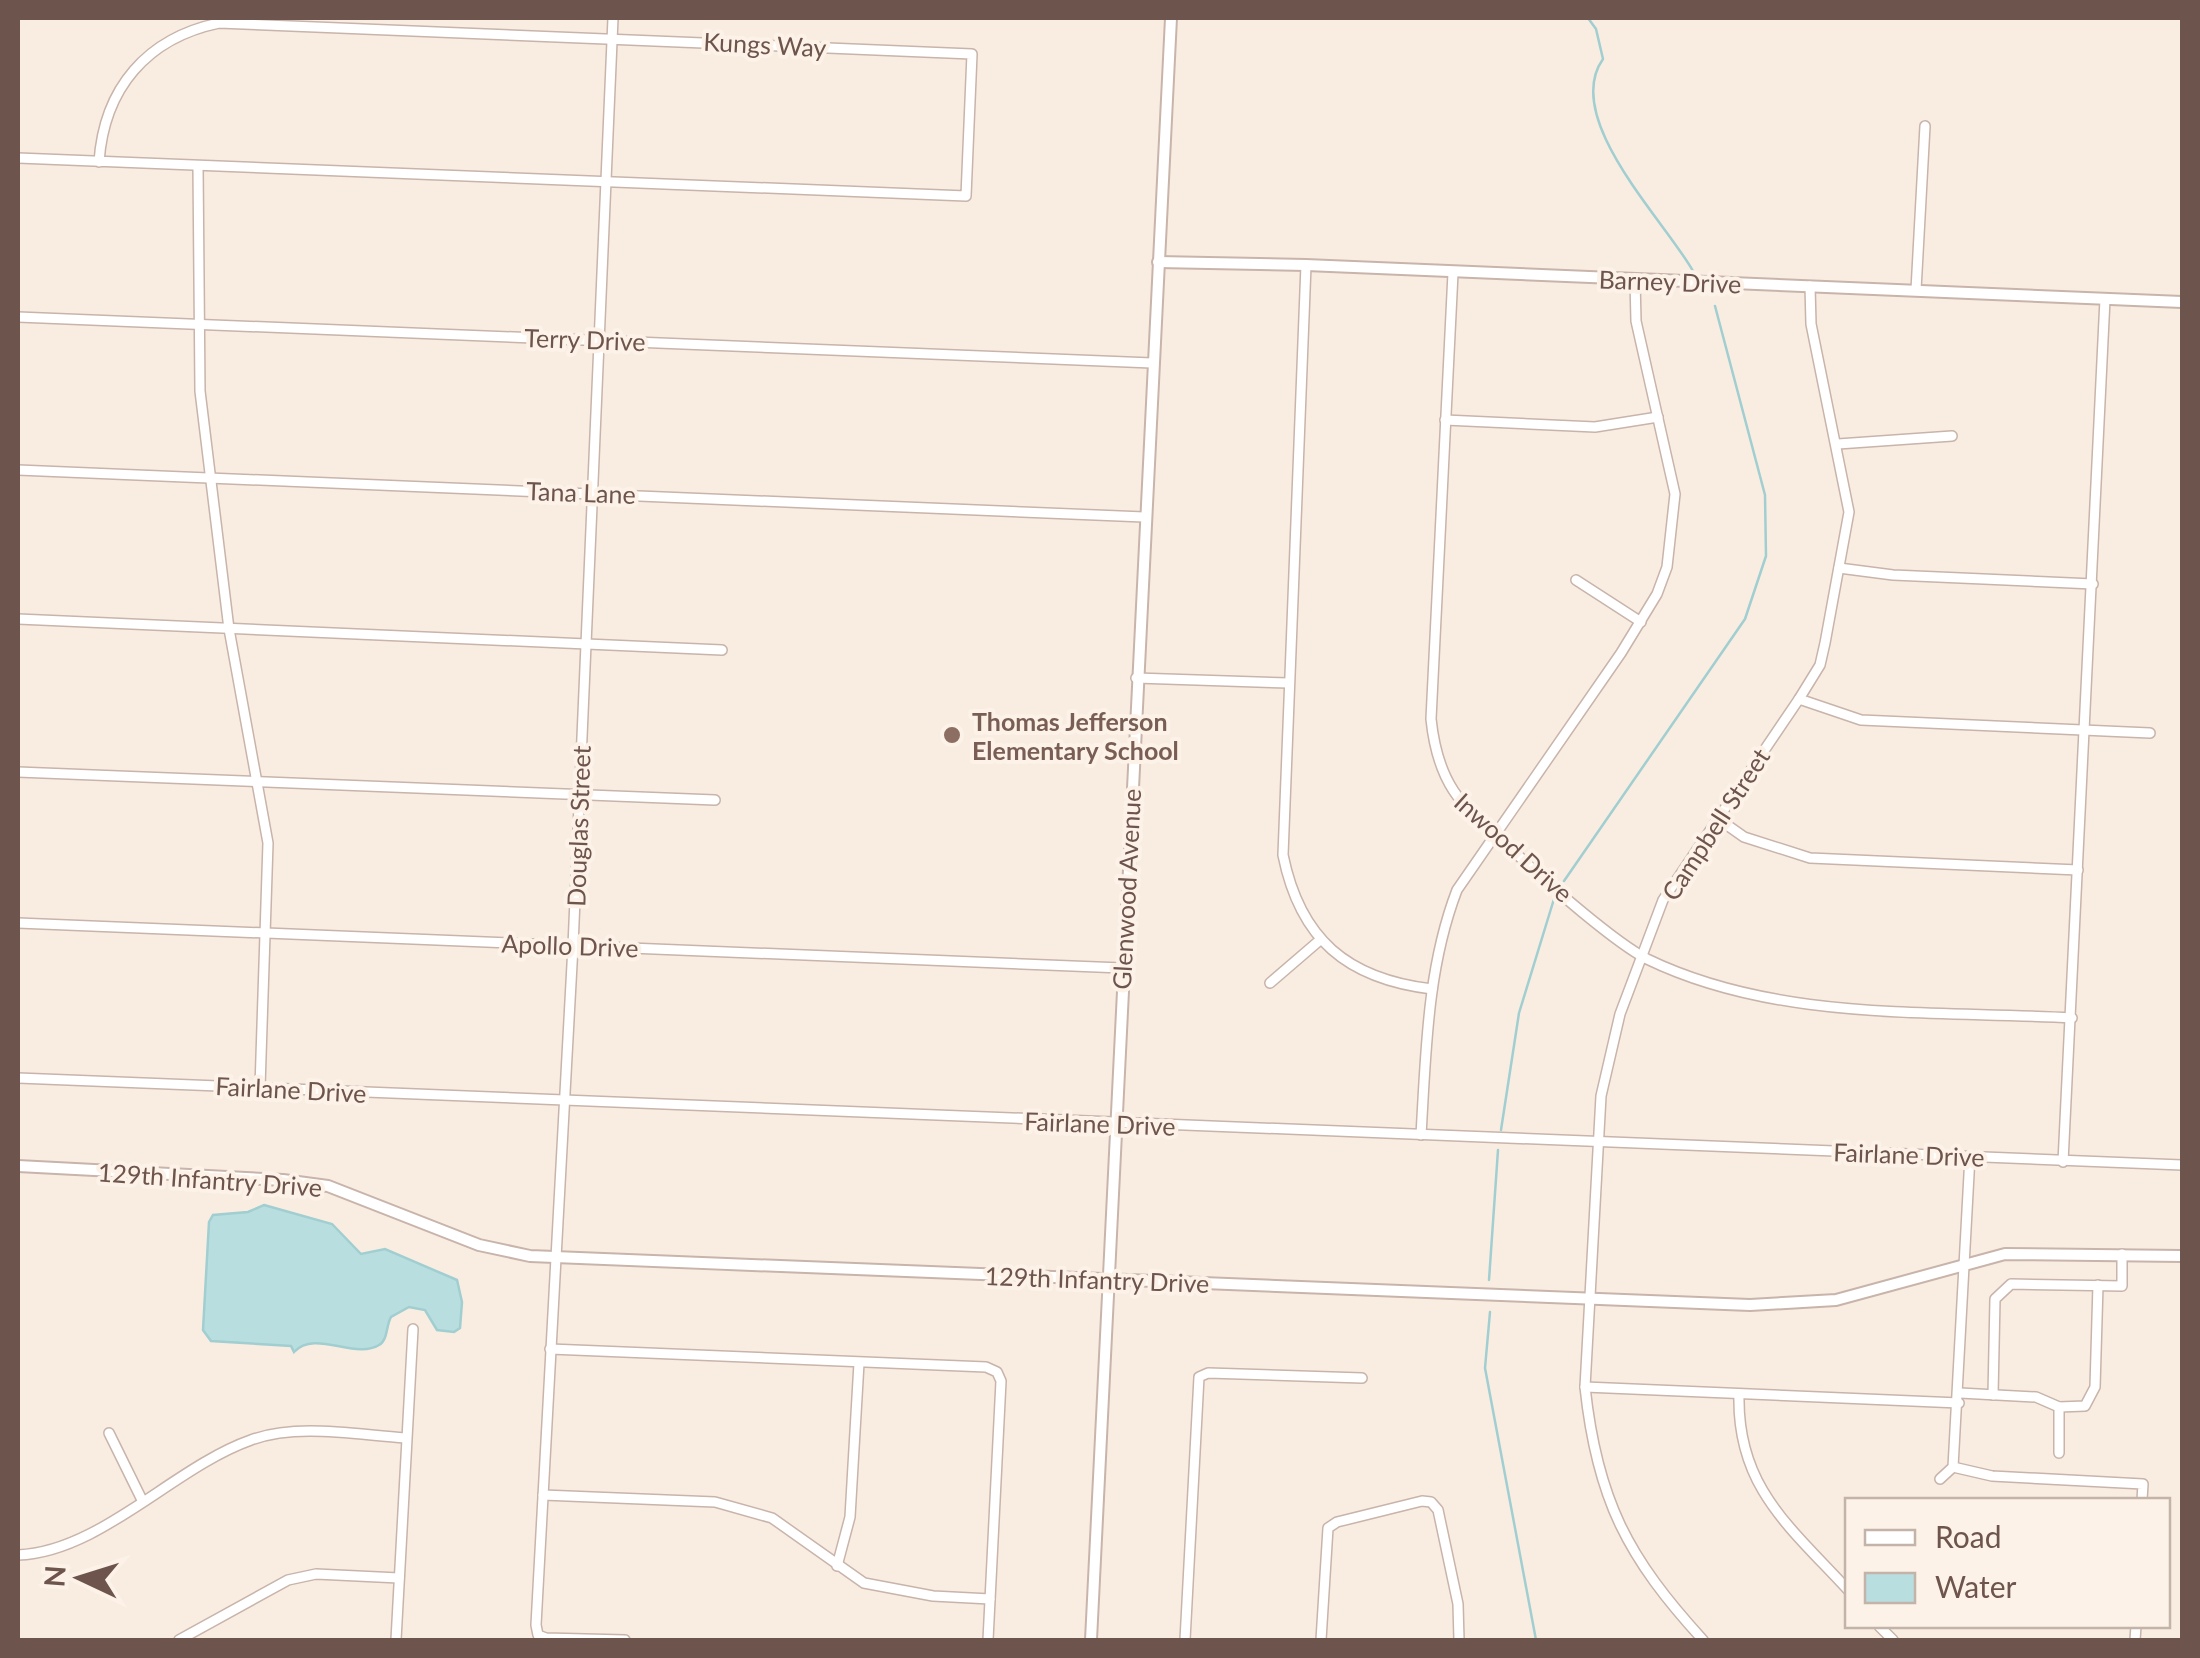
<svg xmlns="http://www.w3.org/2000/svg" width="2200" height="1658" viewBox="0 0 2200 1658" font-family="Lato,sans-serif">
	<style>
		.water { fill: #b9dee0; stroke: #a1ced0; stroke-width: 2.5 }
		.lines { fill: none; stroke-linecap: round; stroke-linejoin: round }
		.stream { stroke: #a1ced0; stroke-width: 2.5 }
		.minor-casing { stroke: #c8b4ab; stroke-width: 12 }
		.tertiary-casing { stroke: #c8b4ab; stroke-width: 14 }
		.minor { stroke: #fff; stroke-width: 9 }
		.tertiary { stroke: #fff; stroke-width: 10 }
		.education-dot { fill: #8d6e63; stroke: #fcf2e7; stroke-width: 4 }
		.labels { text-anchor: middle; dominant-baseline: central; stroke-width: 8; stroke-linejoin: round; paint-order: stroke }
		.street-label { font-size: 25px; fill: #6d544c; stroke: #fcf2e7 }
		.education-label { font-size: 25px; font-weight: bold; fill: #785e54; stroke: #fcf2e7; text-anchor: start }
	</style>
	<rect width="100%" height="100%" fill="#f9ede2"/>
	<!-- water -->
	<path class="water" d="M 264,1205 L 332,1224 L 361,1254 L 385,1249 L 457,1280 L 462,1302 L 460,1328 L 454,1332 L 437,1330 L 425,1310 L 409,1307 L 391,1317 C 386,1325 388,1340 379,1345 C 355,1360 315,1329 294,1352 L 291,1346 L 211,1341 L 203,1330 L 209,1222 L 213,1215 L 248,1212 Z"/>
	<g class="lines">
		<!-- stream -->
		<g class="stream">
			<path d="M 1588,18 L 1596,29 L 1603,59 C 1561,118 1665,221 1693,271"/>
			<path d="M 1564,881 L 1745,619 L 1766,556 L 1765,495 L 1715,306"/>
			<path d="M 1501,1130 L 1519,1013 L 1554,899"/>
			<path d="M 1489,1280 L 1498,1150"/>
			<path d="M 1490,1312 L 1485,1368 L 1536,1640"/>
		</g>
		<!-- minor casing -->
		<g class="minor-casing">
			<g id="minor">
				<path d="M 613,18 L 573,946 L 536,1625 L 538,1635 L 546,1638 L 625,1640"/>
				<path d="M 18,158 L 966,196 L 972,54 L 219,23 C 147,38 104,88 99,162"/>
				<path d="M 198,166 L 200,391 L 229,629 L 268,843 L 260,1087"/>
				<path d="M 1306,265 L 1283,855 C 1300,939 1347,979 1432,989"/>
				<path d="M 1453,273 L 1431,719 C 1439,795 1469,810 1522,859 C 1549,885 1616,943 1647,959 C 1777,1022 1931,1010 2072,1018"/>
				<path d="M 1916,290 L 1925,126"/>
				<path d="M 18,317 L 1152,363"/>
				<path d="M 1445,420 L 1595,427 L 1658,417"/>
				<path d="M 1838,444 L 1952,436"/>
				<path d="M 18,470 L 1144,517"/>
				<path d="M 1839,568 L 1893,575 L 2093,584"/>
				<path d="M 1576,580 L 1641,622"/>
				<path d="M 18,619 L 722,650"/>
				<path d="M 1136,678 L 1289,683"/>
				<path d="M 1799,699 L 1861,720 L 2150,733"/>
				<path d="M 18,772 L 715,800"/>
				<path d="M 1717,818 L 1744,837 L 1810,858 L 2078,870"/>
				<path d="M 18,923 L 1122,968"/>
				<path d="M 1270,983 L 1320,940"/>
				<path d="M 18,1078 L 2182,1165"/>
				<path d="M 1421,1135 C 1426,1052 1427,968 1457,890 L 1621,653 L 1657,594 L 1667,567 L 1675,494 L 1636,321 L 1635,280"/>
				<path d="M 2063,1162 L 2105,299"/>
				<path d="M 550,1349 L 986,1367 L 997,1372 L 1001,1381 L 988,1640"/>
				<path d="M 1585,1387 L 1959,1403"/>
				<path d="M 1960,1393 L 2036,1397 L 2059,1407 L 2059,1453"/>
				<path d="M 1739,1395 C 1737,1487 1790,1527 1848,1590"/>
				<path d="M 1993,1395 L 1995,1299 L 2011,1284 L 2122,1286 L 2122,1254"/>
				<path d="M 2059,1407 L 2085,1406 L 2095,1387 L 2098,1285"/>
				<path d="M 109,1433 L 142,1500"/>
				<path d="M 1953,1467 L 1992,1476 L 2143,1484 L 2142,1500"/>
				<path d="M 1940,1479 L 1953,1467 L 1970,1156"/>
				<path d="M 543,1495 L 715,1502 L 772,1518 L 864,1583 L 933,1596 L 990,1599"/>
				<path d="M 18,1555 C 100,1552 174,1467 251,1440 C 298,1423 357,1435 405,1438"/>
				<path d="M 837,1566 L 850,1517 L 859,1363"/>
				<path d="M 1879,1626 L 1893,1640"/>
				<path d="M 179,1640 L 288,1580 L 316,1574 L 399,1578"/>
				<path d="M 396,1640 L 413,1329"/>
				<path d="M 1185,1640 L 1199,1377 L 1208,1373 L 1362,1378"/>
				<path d="M 1321,1640 L 1328,1528 L 1337,1522 L 1422,1501 L 1431,1502 L 1438,1510 L 1458,1604 L 1459,1640"/>
				<path d="M 1703,1640 C 1628,1558 1597,1500 1585,1387 L 1601,1096 L 1620,1014 L 1663,900 L 1799,699 L 1820,665 L 1825,643 L 1849,512 L 1811,324 L 1810,286"/>
				<path d="M 2135,1640 L 2136,1626"/>
			</g>
		</g>
		<!-- tertiary casing -->
		<g class="tertiary-casing">
			<g id="tertiary">
				<path d="M 1158,262 L 1306,265 L 2182,302"/>
				<path d="M 18,1166 L 283,1180 L 328,1186 L 479,1245 L 530,1256 L 1750,1305 L 1836,1300 L 2005,1254 L 2182,1256"/>
				<path d="M 1091,1640 L 1171,18"/>
			</g>
		</g>
		<!-- minor -->
		<use href="#minor" class="minor"/>
		<!-- tertiary -->
		<use href="#tertiary" class="tertiary"/>
	</g>
	<!-- markers -->
	<circle class="education-dot" cx="952" cy="735" r="10"/>
	<g class="labels">
		<!-- street labels -->
		<g class="street-label">
			<text transform="translate(765 44) rotate(3)">Kungs Way</text>
			<text transform="translate(1670 281) rotate(2)">Barney Drive</text>
			<text transform="translate(585 339) rotate(2)">Terry Drive</text>
			<text transform="translate(581 492) rotate(2)">Tana Lane</text>
			<text transform="translate(1715 824) rotate(-57)">Campbell Street</text>
			<text transform="translate(578 826) rotate(-88)">Douglas Street</text>
			<text transform="translate(1514 847) rotate(42)">Inwood Drive</text>
			<text transform="translate(1126 889) rotate(-87)">Glenwood Avenue</text>
			<text transform="translate(570 945) rotate(2)">Apollo Drive</text>
			<text transform="translate(291 1089) rotate(3)">Fairlane Drive</text>
			<text transform="translate(1100 1123) rotate(2)">Fairlane Drive</text>
			<text transform="translate(1909 1154) rotate(2)">Fairlane Drive</text>
			<text transform="translate(210 1179) rotate(4)">129th Infantry Drive</text>
			<text transform="translate(1097 1279) rotate(2)">129th Infantry Drive</text>
		</g>
		<!-- education labels -->
		<g class="education-label">
			<text x="972" y="721">Thomas Jefferson<tspan x="972" dy="29">Elementary School</tspan></text>
		</g>
	</g>
	<!-- border -->
	<rect width="2200" height="1658" fill="none" stroke="#6d544c" stroke-width="40"/>
	<!-- legend -->
	<rect x="1845" y="1498" width="325" height="130" fill="#fcf2e7" stroke="#c3b3a9" stroke-width="2.5"/>
	<rect x="1865" y="1530" width="50" height="15" fill="#ffffff" stroke="#c3b3a9" stroke-width="2.5"/>
	<text x="1935" y="1548" font-size="30" fill="#6d544c">Road</text>
	<rect x="1865" y="1573" width="50" height="30" fill="#b9dee0" stroke="#c3b3a9" stroke-width="2.5"/>
	<text x="1935" y="1598" font-size="30" fill="#6d544c">Water</text>
	<!-- north arrow -->
	<g transform="translate(80 1578) rotate(274)" stroke="#fcf2e7" stroke-width="8" paint-order="stroke">
	<path d="M0-8L18 38L0 25L-18 38Z" fill="#6d544c"/>
	<text y="-15" font-size="28" font-weight="bold" text-anchor="middle" fill="#6d544c">N</text>
	</g>
</svg>
